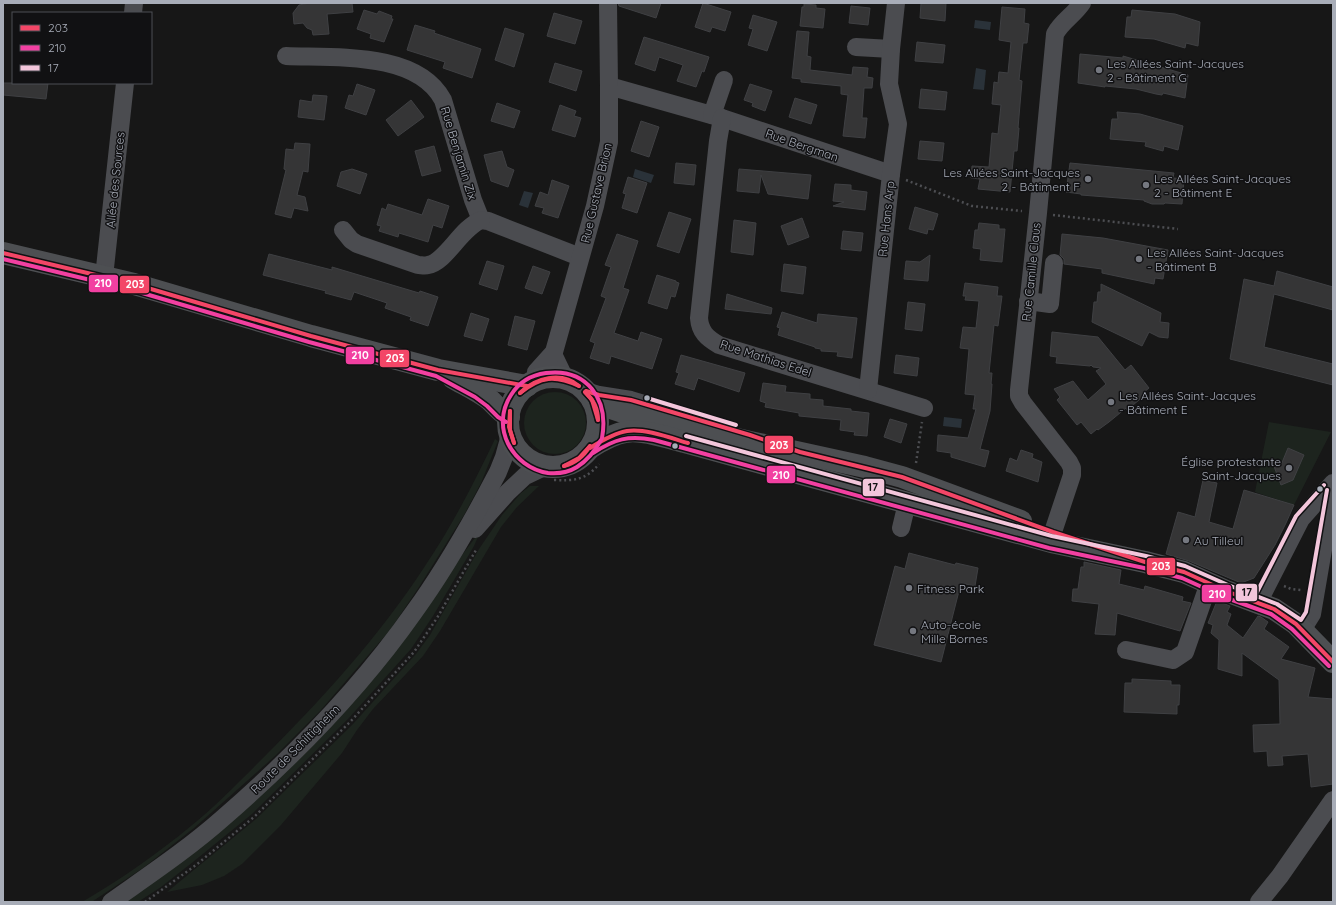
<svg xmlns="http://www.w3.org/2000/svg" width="1336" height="905" viewBox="0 0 1336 905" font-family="Quicksand,sans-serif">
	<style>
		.green { fill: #1d241e }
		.water { fill: #2a3239 }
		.building { fill: #353536; stroke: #3f4043 }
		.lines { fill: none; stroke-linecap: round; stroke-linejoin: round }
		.path { stroke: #4d4e52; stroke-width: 2.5; stroke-dasharray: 2 3; stroke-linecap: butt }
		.minor { stroke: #4b4c50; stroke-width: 18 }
		.major { stroke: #4d4f52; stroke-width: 22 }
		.bus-1-casing { stroke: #111113; stroke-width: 7 }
		.bus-2-casing { stroke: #111113; stroke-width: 7 }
		.bus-3-casing { stroke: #111113; stroke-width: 7 }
		.bus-1 { stroke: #f34667; stroke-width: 4 }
		.bus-2 { stroke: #f240a1; stroke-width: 4 }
		.bus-3 { stroke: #f3c6db; stroke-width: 4 }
		.poi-dot { fill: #757880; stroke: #111113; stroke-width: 1.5 }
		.bus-dot { fill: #a8adb8; stroke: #111113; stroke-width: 1.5 }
		.labels { text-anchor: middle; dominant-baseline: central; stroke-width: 3; stroke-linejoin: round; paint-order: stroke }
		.poi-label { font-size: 12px; fill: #a8adb8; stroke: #111113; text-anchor: start }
		.street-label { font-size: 12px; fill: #a8adb8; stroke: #111113 }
		.line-badge { stroke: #111113; stroke-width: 1.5 }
		.badge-label { font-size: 11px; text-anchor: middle; font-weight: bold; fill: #fff }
		.pale-badge-label { font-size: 11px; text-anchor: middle; font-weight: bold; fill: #111 }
	</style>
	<rect width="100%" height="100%" fill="#171717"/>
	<!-- green -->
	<g class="green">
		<circle cx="555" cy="423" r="31"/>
		<path d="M 1269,422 L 1331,432 L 1294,505 L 1255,492 Z"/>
		<path d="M 495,439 L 498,441 L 481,483 L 464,515 L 419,587 L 390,630 L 320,711 L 275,756 L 194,828 L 143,868 L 93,901 L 82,902 C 120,880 157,854 191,826 C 216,806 239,782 262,759 C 321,700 379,637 425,566 C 452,526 474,483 495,439 Z"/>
		<path d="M 530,486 L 539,486 L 517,507 L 501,527 L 440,631 L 423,656 L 373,709 L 357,730 L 342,753 L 281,825 L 242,864 L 224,876 L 202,885 L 167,892 L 256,819 L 353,724 L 416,654 L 430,635 L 479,549 L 502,515 L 521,493 Z"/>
		<path d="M 481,530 L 474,546 L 433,616 L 411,649 L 348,719 L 252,814 L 193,862 L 161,887 L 138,902 L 126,902 L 220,830 L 462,555 Z"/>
	</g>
	<!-- water -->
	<g class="water">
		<path d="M 975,20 L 991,22 L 990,30 L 974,28 Z"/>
		<path d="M 976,68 L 986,70 L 984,90 L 973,89 Z"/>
		<path d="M 635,169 L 654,175 L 651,183 L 633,177 Z"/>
		<path d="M 524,191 L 533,193 L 528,208 L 519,205 Z"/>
		<path d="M 944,417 L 962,419 L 961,428 L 943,426 Z"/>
	</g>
	<!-- building -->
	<g class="building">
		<path d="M 310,3 L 352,3 L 353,12 L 327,14 L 329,34 L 313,35 L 312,30 L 307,28 L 303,23 L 294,24 L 293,13 L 299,5 Z"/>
		<path d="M 618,3 L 661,3 L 656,18 L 619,6 Z"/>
		<path d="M 703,3 L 731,12 L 725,31 L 712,27 L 710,32 L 695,27 Z"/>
		<path d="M 921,3 L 946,3 L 945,21 L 920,18 Z"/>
		<path d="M 804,4 L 816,5 L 816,8 L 825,9 L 823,28 L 800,26 L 802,7 L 804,7 Z"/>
		<path d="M 851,6 L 870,8 L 868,25 L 849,23 Z"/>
		<path d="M 1002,7 L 1025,9 L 1024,23 L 1029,24 L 1027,43 L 1023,43 L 1019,80 L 1022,81 L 1018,128 L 1019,128 L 1017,151 L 1014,151 L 1010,192 L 978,189 L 980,179 L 971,178 L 972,166 L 989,167 L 992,133 L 998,134 L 1001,105 L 992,104 L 994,82 L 998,83 L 999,72 L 1008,73 L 1011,42 L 999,40 Z"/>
		<path d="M 364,10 L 377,14 L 379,11 L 392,16 L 391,19 L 393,19 L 384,42 L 370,38 L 371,34 L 357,29 Z"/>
		<path d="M 1132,10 L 1175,14 L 1200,22 L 1198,46 L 1186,43 L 1185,48 L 1154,39 L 1125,37 L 1127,17 L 1131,17 Z"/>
		<path d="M 554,13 L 582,21 L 575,44 L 547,36 Z"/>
		<path d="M 753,15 L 777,22 L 767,51 L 748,45 L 753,29 L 749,28 Z"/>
		<path d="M 415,25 L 435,31 L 434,33 L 481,49 L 472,78 L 443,68 L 445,62 L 407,50 Z"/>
		<path d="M 505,28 L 524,34 L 514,67 L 495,60 Z"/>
		<path d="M 797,31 L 809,32 L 807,56 L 811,57 L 810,70 L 852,75 L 853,67 L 868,68 L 867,77 L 873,78 L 872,88 L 864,88 L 862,118 L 867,118 L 865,138 L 843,136 L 848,95 L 841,94 L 841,86 L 801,82 L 801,79 L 792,78 Z"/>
		<path d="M 644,37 L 709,57 L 704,72 L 702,71 L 696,87 L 677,81 L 683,65 L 659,57 L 655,71 L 635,64 Z"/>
		<path d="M 917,42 L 945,45 L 943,63 L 915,61 Z"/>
		<path d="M 1080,54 L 1123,58 L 1123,56 L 1188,75 L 1185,98 L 1163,93 L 1162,95 L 1156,94 L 1136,89 L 1105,86 L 1105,87 L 1078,83 Z"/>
		<path d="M 555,63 L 582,71 L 576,91 L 549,82 Z"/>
		<path d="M 3,83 L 48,83 L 46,99 L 3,95 Z"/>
		<path d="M 357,84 L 375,90 L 366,115 L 345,108 L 349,95 L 353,96 Z"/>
		<path d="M 750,84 L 772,91 L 765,111 L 752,106 L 753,103 L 744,100 Z"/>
		<path d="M 921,89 L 947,92 L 945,110 L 919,108 Z"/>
		<path d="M 313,95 L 327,96 L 324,120 L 298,117 L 300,100 L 312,102 Z"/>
		<path d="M 795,98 L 817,105 L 811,124 L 789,117 Z"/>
		<path d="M 411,100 L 424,117 L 398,136 L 386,120 Z"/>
		<path d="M 497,103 L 520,111 L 514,128 L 491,121 Z"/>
		<path d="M 560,105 L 576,111 L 574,116 L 581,118 L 575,137 L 552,130 Z"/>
		<path d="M 1117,112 L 1140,114 L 1183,126 L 1178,150 L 1164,146 L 1163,151 L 1145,146 L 1146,142 L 1110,139 L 1112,119 L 1118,119 Z"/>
		<path d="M 641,121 L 659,127 L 649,157 L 631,151 Z"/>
		<path d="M 920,141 L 944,143 L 942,161 L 918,159 Z"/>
		<path d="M 295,143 L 310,144 L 308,172 L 303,171 L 297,195 L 305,197 L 308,211 L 294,208 L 291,218 L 275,214 L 286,170 L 284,169 L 286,149 L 294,150 Z"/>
		<path d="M 434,146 L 441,171 L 422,176 L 415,151 Z"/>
		<path d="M 502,151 L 507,167 L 514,170 L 508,187 L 491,181 L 484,155 Z"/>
		<path d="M 676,163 L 696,165 L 694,185 L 674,183 Z"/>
		<path d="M 1070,163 L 1174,173 L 1173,178 L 1184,179 L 1182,204 L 1165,203 L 1164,204 L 1152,204 L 1144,201 L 1144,200 L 1081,195 L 1081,194 L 1066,192 Z"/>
		<path d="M 352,169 L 367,174 L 360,194 L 337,186 L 341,172 Z"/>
		<path d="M 739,169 L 811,175 L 808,199 L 768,194 L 761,175 L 759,193 L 737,191 Z"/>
		<path d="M 628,177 L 647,183 L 637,213 L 622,208 L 626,194 L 623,193 Z"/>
		<path d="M 552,180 L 569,186 L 558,218 L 542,213 L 544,208 L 535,206 L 540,192 L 548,195 Z"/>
		<path d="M 835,184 L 851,185 L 851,190 L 867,192 L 865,210 L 833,206 L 844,202 L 833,201 Z"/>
		<path d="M 428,199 L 449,206 L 442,228 L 433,225 L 428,242 L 399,233 L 398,237 L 379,231 L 381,226 L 377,225 L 382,208 L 386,210 L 388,204 L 422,215 Z"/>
		<path d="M 915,207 L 938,214 L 933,230 L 928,229 L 927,234 L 909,229 Z"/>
		<path d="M 669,212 L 691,219 L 679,253 L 657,246 Z"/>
		<path d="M 802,218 L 809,237 L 788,245 L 781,226 Z"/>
		<path d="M 734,220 L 756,223 L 753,255 L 731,252 Z"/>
		<path d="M 979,223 L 999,225 L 999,229 L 1005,229 L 1002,262 L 980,260 L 981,249 L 973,248 L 975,230 L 978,230 Z"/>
		<path d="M 843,231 L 863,233 L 861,251 L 841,249 Z"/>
		<path d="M 617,234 L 638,241 L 623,288 L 629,290 L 614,333 L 638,341 L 641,332 L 662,339 L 652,369 L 611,356 L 609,364 L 590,358 L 595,343 L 590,341 L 606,298 L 601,296 L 611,267 L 605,265 Z"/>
		<path d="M 1062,234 L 1103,238 L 1168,250 L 1163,279 L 1155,278 L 1154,284 L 1102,273 L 1102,269 L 1064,264 L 1064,259 L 1060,255 Z"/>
		<path d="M 269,254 L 332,270 L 332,267 L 419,293 L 420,291 L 438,297 L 428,326 L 410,320 L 411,317 L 385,308 L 387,303 L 354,292 L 351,300 L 325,293 L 326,291 L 263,275 Z"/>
		<path d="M 930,255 L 928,281 L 904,279 L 906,261 L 920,262 Z"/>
		<path d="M 487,261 L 504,266 L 497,290 L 479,284 Z"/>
		<path d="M 784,264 L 806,267 L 803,294 L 781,291 Z"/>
		<path d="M 533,266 L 550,272 L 542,294 L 525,288 Z"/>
		<path d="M 1277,271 L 1333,287 L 1333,310 L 1274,294 L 1264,347 L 1333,364 L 1333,385 L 1230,359 L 1244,279 L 1274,286 Z"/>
		<path d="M 657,275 L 676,281 L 676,282 L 679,283 L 675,297 L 671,296 L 667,309 L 648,303 Z"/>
		<path d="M 965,283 L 998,287 L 997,296 L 1002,296 L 998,326 L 994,325 L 989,373 L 992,373 L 991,384 L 992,384 L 990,411 L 980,449 L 989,451 L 985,467 L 951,457 L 951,453 L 937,451 L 938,435 L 968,438 L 976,409 L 973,409 L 975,395 L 965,394 L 969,349 L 960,348 L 963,327 L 976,328 L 979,301 L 965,300 L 966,296 L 963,296 Z"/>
		<path d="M 1101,284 L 1161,313 L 1160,322 L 1169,323 L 1168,338 L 1159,337 L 1149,332 L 1142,346 L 1092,322 L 1094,302 L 1097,302 L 1098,292 L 1101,292 Z"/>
		<path d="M 727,294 L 772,308 L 771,314 L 725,309 Z"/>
		<path d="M 908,302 L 925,304 L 922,331 L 905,329 Z"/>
		<path d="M 782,312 L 817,323 L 818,314 L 857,318 L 852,358 L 837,356 L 838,352 L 821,351 L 821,349 L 815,348 L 815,347 L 778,335 L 780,328 L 777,327 Z"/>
		<path d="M 471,313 L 489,319 L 482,341 L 464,336 Z"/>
		<path d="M 515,316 L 535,321 L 527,350 L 508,345 Z"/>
		<path d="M 1052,332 L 1098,337 L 1125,370 L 1131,365 L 1149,388 L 1143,393 L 1145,395 L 1127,410 L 1126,408 L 1109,422 L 1098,430 L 1097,429 L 1091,434 L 1081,422 L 1077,425 L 1057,400 L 1060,397 L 1054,389 L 1073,381 L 1088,400 L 1106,384 L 1096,371 L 1101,368 L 1093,367 L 1091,365 L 1090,366 L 1056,363 L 1057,357 L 1050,356 Z"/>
		<path d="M 681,355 L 745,373 L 739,392 L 698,378 L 694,390 L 675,384 L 679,373 L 676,372 Z"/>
		<path d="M 896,355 L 919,358 L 917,376 L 894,373 Z"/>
		<path d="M 763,383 L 786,386 L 785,392 L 810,394 L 810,399 L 823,400 L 823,406 L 851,409 L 851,411 L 869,413 L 867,436 L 854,435 L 855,432 L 840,430 L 841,420 L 799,416 L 799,413 L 765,407 L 766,403 L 760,401 Z"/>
		<path d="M 890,419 L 907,424 L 901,443 L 884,437 Z"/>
		<path d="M 1288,448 L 1304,455 L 1293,480 L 1281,485 L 1272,461 L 1281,465 Z"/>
		<path d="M 1021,450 L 1033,454 L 1032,458 L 1042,462 L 1038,482 L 1006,471 L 1010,458 L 1017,461 Z"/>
		<path d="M 1203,480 L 1217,483 L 1209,522 L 1233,529 L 1244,490 L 1294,505 L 1286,523 L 1275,545 L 1254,578 L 1241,583 L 1189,561 L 1166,554 L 1178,512 L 1195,517 Z"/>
		<path d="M 909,553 L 955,565 L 956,563 L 978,568 L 975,586 L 961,583 L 941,662 L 874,645 L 895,566 L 905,569 Z"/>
		<path d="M 1084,562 L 1121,570 L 1119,584 L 1144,590 L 1145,586 L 1183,597 L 1182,601 L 1191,603 L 1180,631 L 1117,613 L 1115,635 L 1095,634 L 1099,604 L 1072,601 L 1073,589 L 1078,589 L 1081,567 L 1084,567 Z"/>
		<path d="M 1217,601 L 1230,606 L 1227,612 L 1231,614 L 1227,625 L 1243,638 L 1258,616 L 1261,617 L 1268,622 L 1264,629 L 1289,647 L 1281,659 L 1315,668 L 1308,697 L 1333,699 L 1333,784 L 1311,787 L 1308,754 L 1282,756 L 1283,765 L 1268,766 L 1267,751 L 1254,752 L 1253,725 L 1280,724 L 1279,680 L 1242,653 L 1242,676 L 1218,669 L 1219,640 L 1211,633 L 1213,625 L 1208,623 Z"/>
		<path d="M 1132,679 L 1171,681 L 1171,685 L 1180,685 L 1179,705 L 1177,705 L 1177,714 L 1124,712 L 1125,683 L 1132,683 Z"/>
	</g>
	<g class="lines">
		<!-- path -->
		<g class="path">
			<path d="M 906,180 L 972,206 L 1022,211"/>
			<path d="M 1053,215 L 1178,229"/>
			<path d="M 916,463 L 922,422"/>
			<path d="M 554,480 C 574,481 586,480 599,464"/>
			<path d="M 1284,586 L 1291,589 L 1301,590"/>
			<path d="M 145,902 L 196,865 L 254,817 L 350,722 L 414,652 L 437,618 L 476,550"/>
		</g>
		<!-- minor -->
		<g class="minor">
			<path d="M 133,13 L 134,3"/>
			<path d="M 856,47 L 891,49"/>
			<path d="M 286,56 C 334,58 417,51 443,100 L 473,200 L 481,220 L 488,221 L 580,257"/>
			<path d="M 609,86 L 722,118 L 891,174"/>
			<path d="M 712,115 L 724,80"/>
			<path d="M 722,118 L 718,141 L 699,318 C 700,332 707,338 719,345 L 924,408"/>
			<path d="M 343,230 L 351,240 L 357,244 L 418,265 C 421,265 425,266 428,265 C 445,263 461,228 481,220"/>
			<path d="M 104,277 L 125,83"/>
			<path d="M 1028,301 L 1050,304 L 1054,263"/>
			<path d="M 553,354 L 565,379"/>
			<path d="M 537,380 L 536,372 L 554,352 L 595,206 L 609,142 L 609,86 L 608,3"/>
			<path d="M 868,390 L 891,174 L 898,124 L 889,84 L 891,49 L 896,3"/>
			<path d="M 586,391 L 599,395 L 631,400 L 704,422"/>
			<path d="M 901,528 L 907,503"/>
			<path d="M 475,529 L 507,493 L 525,476 L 546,466"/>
			<path d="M 1053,532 L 1072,475 L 1072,468 L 1069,462 L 1023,403 L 1019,396 L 1019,390 L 1038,213 L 1055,34 C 1062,21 1074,15 1082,3"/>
			<path d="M 1258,603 L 1301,519 L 1333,483"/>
			<path d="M 1302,630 L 1312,614 L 1333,491"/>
			<path d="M 1126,650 L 1173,660 L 1185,652 L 1209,583"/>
			<path d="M 111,902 C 149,875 188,849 223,818 C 293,757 360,689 414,612 C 446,568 473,520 498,472 L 504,457 L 510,435"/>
			<path d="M 1259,902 L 1280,876 L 1333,800"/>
		</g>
		<!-- major -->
		<g class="major">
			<path d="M 3,253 L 134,284 L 311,336 L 438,370 L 527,386"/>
			<circle cx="553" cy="422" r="45"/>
			<path d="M 453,378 C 465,385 478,391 490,400 C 496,406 501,412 509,417"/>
			<path d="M 593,401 L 605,406 L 629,414 L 750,442 L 865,467 L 902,477 L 1021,521"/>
			<path d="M 590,448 C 601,441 613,434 626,432 C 639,429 671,438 684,442 L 1051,542 L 1145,562 L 1184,572 L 1226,591 L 1274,609 L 1296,624 L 1333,662"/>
		</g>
		<!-- bus-1 casing -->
		<g class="bus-1-casing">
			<g id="bus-1">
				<path d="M 3,253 L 134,284 L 311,336 L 438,370 L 527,386"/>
				<path d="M 586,391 L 599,395 L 631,400 L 750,435 L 800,452 L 902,477 L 1053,532 L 1145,562 L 1184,572 L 1226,591 L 1274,609 L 1296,624 L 1333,662"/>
				<path d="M 585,392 C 593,399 598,409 598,420"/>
				<path d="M 585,392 L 592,400 L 598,420"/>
				<path d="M 520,393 C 535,378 561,371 579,386"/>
				<path d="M 520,393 C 541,376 555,375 579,386"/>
				<path d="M 510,411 L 510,430 L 514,443"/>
				<path d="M 510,411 L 509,427 L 514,443"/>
				<path d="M 590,448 C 601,441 614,433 627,431 C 644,428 671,438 688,443"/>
				<path d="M 564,466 L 579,458 L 590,446"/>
				<path d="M 564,466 C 576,463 584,456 590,446"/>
			</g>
		</g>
		<!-- bus-2 casing -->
		<g class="bus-2-casing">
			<g id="bus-2">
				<path d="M 3,259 L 132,290 L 309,342 L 436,376 L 475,397 L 487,406 L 498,417 L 506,422"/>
				<path d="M 601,440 C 595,451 588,460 577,467 C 569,472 558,474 548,473 C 512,467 490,427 511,395 C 519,382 531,375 546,373 C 587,368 609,399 602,438"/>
				<path d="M 593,453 C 615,439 628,435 654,440 L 1049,548 L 1144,568 L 1182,578 L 1224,597 L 1271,614 L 1292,629 L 1329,666"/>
			</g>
		</g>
		<!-- bus-3 casing -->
		<g class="bus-3-casing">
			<g id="bus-3">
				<path d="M 647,398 L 736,425"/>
				<path d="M 686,436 L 1052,536 L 1146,556 L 1185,566 L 1228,585 L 1277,604 L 1301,620 L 1306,612 L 1327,490"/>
				<path d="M 1253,600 L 1296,516 L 1324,485"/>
			</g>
		</g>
		<!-- bus-1 -->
		<use href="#bus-1" class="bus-1"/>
		<!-- bus-2 -->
		<use href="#bus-2" class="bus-2"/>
		<!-- bus-3 -->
		<use href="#bus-3" class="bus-3"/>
	</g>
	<!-- markers -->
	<g class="poi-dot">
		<circle cx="1099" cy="70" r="4"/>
		<circle cx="1088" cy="179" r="4"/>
		<circle cx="1146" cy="185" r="4"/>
		<circle cx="1139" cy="259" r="4"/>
		<circle cx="1111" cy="402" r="4"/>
		<circle cx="1289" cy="468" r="4"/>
		<circle cx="1186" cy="540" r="4"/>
		<circle cx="909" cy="588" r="4"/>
		<circle cx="913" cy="631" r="4"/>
	</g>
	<g class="bus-dot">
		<circle cx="647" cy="398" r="3.5"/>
		<circle cx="675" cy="446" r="3.5"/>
		<circle cx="1320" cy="489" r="3.5"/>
	</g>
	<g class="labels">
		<!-- poi labels -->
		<g class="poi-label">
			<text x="1107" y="63">Les Allées Saint-Jacques<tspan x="1107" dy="14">2 - Bâtiment G</tspan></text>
			<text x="1080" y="172" text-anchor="end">Les Allées Saint-Jacques<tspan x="1080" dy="14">2 - Bâtiment F</tspan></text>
			<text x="1154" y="178">Les Allées Saint-Jacques<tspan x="1154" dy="14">2 - Bâtiment E</tspan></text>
			<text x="1147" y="252">Les Allées Saint-Jacques<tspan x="1147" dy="14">- Bâtiment B</tspan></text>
			<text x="1119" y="395">Les Allées Saint-Jacques<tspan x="1119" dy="14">- Bâtiment E</tspan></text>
			<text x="1281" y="461" text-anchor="end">Église protestante<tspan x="1281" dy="14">Saint-Jacques</tspan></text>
			<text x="1194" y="540">Au Tilleul</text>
			<text x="917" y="588">Fitness Park</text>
			<text x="921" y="624">Auto-école<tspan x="921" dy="14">Mille Bornes</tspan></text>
		</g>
		<!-- street labels -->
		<g class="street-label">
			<text transform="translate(802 145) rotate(19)">Rue Bergman</text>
			<text transform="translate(459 153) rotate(73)">Rue Benjamin Zix</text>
			<text transform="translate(115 180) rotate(-84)">Allée des Sources</text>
			<text transform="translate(596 193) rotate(-77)">Rue Gustave Brion</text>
			<text transform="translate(886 219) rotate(-84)">Rue Hans Arp</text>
			<text transform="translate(1031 272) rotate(-84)">Rue Camille Claus</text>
			<text transform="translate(766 358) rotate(18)">Rue Mathias Edel</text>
			<text transform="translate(295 749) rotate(-45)">Route de Schiltigheim</text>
		</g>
	</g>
	<g class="line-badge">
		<rect x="88" y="274" width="31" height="19" rx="4" fill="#f240a1"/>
		<rect x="119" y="275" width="31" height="19" rx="4" fill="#f34667"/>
		<rect x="345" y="346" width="30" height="19" rx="4" fill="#f240a1"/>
		<rect x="379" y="349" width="31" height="19" rx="4" fill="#f34667"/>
		<rect x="764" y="435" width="30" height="19" rx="4" fill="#f34667"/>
		<rect x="766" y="465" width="30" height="19" rx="4" fill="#f240a1"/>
		<rect x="862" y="478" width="23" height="19" rx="4" fill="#f3c6db"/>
		<rect x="1146" y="557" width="30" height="19" rx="4" fill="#f34667"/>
		<rect x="1235" y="583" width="23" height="19" rx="4" fill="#f3c6db"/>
		<rect x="1201" y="584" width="31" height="19" rx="4" fill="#f240a1"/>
	</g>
	<g class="badge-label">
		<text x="103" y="287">210</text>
		<text x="135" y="288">203</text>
		<text x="360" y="359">210</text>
		<text x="395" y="362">203</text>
		<text x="779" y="449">203</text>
		<text x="781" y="479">210</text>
		<text x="1161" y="570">203</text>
		<text x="1217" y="598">210</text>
	</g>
	<g class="pale-badge-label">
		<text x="873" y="491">17</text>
		<text x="1247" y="596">17</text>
	</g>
	<!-- border -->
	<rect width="1336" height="905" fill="none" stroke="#a8adb8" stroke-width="8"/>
	<!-- legend -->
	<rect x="12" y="12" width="140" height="72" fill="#111113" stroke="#4d4f55"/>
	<rect x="20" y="25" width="20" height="6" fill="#f34667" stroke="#4d4f55"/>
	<text x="48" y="32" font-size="12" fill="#a8adb8">203</text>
	<rect x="20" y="45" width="20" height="6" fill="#f240a1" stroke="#4d4f55"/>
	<text x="48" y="52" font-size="12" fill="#a8adb8">210</text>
	<rect x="20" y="65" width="20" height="6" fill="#f3c6db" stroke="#4d4f55"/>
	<text x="48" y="72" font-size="12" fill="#a8adb8">17</text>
</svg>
